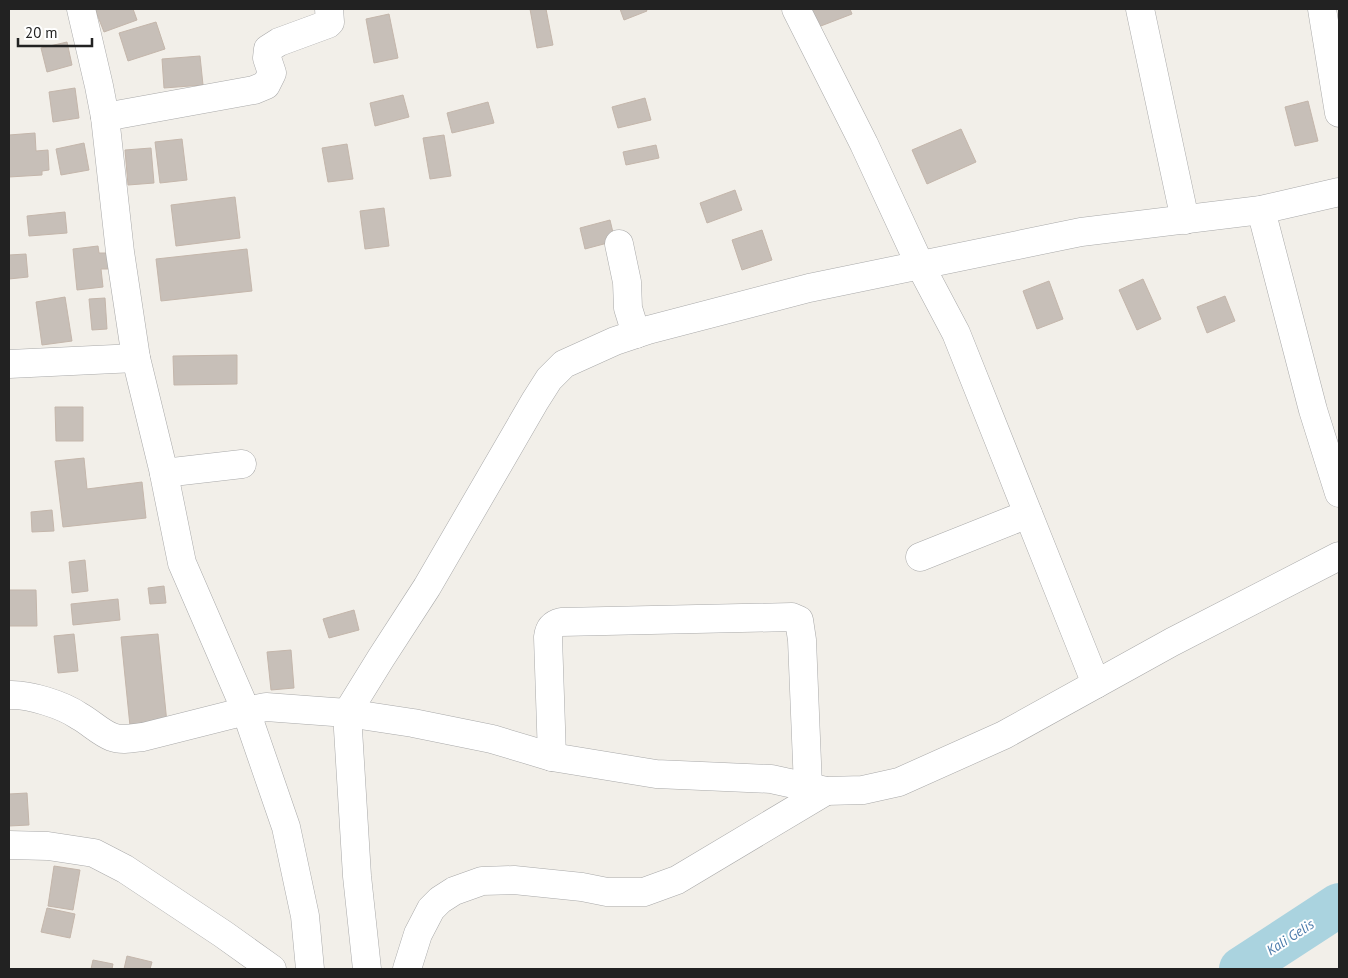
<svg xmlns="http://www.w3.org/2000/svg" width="1348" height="978" viewBox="0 0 1348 978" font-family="'PT Sans',sans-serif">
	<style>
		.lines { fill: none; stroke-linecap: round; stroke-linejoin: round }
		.river { stroke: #aad3df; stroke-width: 44 }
		.building { fill: #c7bfb8; stroke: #c4b6ab }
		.minor-casing { stroke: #a9a9a9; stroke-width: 29 }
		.minor { stroke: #fff; stroke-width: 28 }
		.labels { text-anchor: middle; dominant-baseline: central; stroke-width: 4; stroke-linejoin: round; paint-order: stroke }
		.water-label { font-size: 14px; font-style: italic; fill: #4a7aab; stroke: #fff }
	</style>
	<rect width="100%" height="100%" fill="#f2efe9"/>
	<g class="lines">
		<!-- river -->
		<path class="river" d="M 1241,969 L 1339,905"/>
	</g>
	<!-- building -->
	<g class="building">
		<path d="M 95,9 L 133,9 L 137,20 L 104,32 Z"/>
		<path d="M 530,9 L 546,9 L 553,45 L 537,48 Z"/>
		<path d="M 620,9 L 646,9 L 647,11 L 624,20 Z"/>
		<path d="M 805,9 L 850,9 L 852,14 L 813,29 Z"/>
		<path d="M 389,14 L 398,58 L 374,63 L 366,19 Z"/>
		<path d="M 156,22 L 165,49 L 128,61 L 119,33 Z"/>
		<path d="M 67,42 L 72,65 L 47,72 L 41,48 Z"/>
		<path d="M 200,56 L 203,85 L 164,88 L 162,59 Z"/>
		<path d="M 75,88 L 79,118 L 53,122 L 49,92 Z"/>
		<path d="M 403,95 L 409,117 L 375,126 L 370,103 Z"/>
		<path d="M 645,98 L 651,120 L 618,128 L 612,107 Z"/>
		<path d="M 1308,101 L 1318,141 L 1295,146 L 1285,107 Z"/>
		<path d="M 488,102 L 494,123 L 452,133 L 447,113 Z"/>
		<path d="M 961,129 L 976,162 L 927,184 L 912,150 Z"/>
		<path d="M 35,133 L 36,151 L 48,150 L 49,170 L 42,171 L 42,175 L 9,177 L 9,135 Z"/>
		<path d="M 444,135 L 451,176 L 430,179 L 423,138 Z"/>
		<path d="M 182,139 L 187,180 L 160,183 L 155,142 Z"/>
		<path d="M 84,143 L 89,170 L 61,175 L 56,149 Z"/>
		<path d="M 347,144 L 353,179 L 328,182 L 322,148 Z"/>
		<path d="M 656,145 L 659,158 L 626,165 L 623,152 Z"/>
		<path d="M 151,148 L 154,183 L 128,185 L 125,150 Z"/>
		<path d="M 735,190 L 742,210 L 707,223 L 700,203 Z"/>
		<path d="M 235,197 L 240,238 L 176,246 L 171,205 Z"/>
		<path d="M 384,208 L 389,246 L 365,249 L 360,211 Z"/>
		<path d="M 65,212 L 67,233 L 29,236 L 27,216 Z"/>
		<path d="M 610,220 L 615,241 L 585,249 L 580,228 Z"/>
		<path d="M 762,230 L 772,260 L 742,270 L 732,240 Z"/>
		<path d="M 98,246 L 99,253 L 107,253 L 109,269 L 101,269 L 103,287 L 77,290 L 73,249 Z"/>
		<path d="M 247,249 L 252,291 L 161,301 L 156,259 Z"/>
		<path d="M 26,254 L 28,277 L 9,279 L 9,255 Z"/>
		<path d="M 1143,279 L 1161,319 L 1137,330 L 1119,290 Z"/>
		<path d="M 1049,281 L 1063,319 L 1037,329 L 1023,291 Z"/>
		<path d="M 1225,296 L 1235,321 L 1207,333 L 1197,307 Z"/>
		<path d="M 65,297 L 72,341 L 42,345 L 36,302 Z"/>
		<path d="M 105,298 L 107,329 L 92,330 L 89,299 Z"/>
		<path d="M 237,355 L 237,384 L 174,385 L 173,356 Z"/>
		<path d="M 55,407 L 83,407 L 83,441 L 56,441 Z"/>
		<path d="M 84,458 L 87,489 L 142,482 L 146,518 L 63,527 L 55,461 Z"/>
		<path d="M 52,510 L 54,531 L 32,532 L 31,512 Z"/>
		<path d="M 85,560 L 88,591 L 72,593 L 69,562 Z"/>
		<path d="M 164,586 L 166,603 L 150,604 L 148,588 Z"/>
		<path d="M 9,590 L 36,590 L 37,626 L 9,626 Z"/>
		<path d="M 118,599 L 120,620 L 73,625 L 71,604 Z"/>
		<path d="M 354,610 L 359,630 L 329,638 L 323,619 Z"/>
		<path d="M 74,634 L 78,671 L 58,673 L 54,636 Z"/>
		<path d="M 158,634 L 167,723 L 130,726 L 121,637 Z"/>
		<path d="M 291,650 L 294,688 L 271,690 L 267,652 Z"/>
		<path d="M 27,793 L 29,825 L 9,826 L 9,794 Z"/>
		<path d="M 54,866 L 80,870 L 73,910 L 48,906 Z"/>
		<path d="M 47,908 L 75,914 L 70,938 L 41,932 Z"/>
		<path d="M 127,956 L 152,962 L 150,969 L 124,969 Z"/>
		<path d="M 93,960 L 113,964 L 112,969 L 91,969 Z"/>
	</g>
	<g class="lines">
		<!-- minor casing -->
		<g class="minor-casing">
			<g id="minor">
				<path d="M 81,9 L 99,86 L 105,117 L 120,252 L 136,358 L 163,469 L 182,563 L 246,711 L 266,707 L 347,713 L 413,723 L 492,739 L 552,757 L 656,774 L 771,779 L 826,791 L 863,790 L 899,782 L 1004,735 L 1172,642 L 1339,556"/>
				<path d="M 796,9 L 864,144 L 920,265 L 956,333 L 1096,684"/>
				<path d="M 1140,9 L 1185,220"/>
				<path d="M 1322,9 L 1339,113"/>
				<path d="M 105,117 L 254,90 L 266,85 L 272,73 L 267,58 L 268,49 L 279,42 L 328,24 L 330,22 L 329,9"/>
				<path d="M 1261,210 L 1313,410 L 1339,493"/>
				<path d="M 619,244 L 627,282 L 628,308 L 636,334"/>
				<path d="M 9,364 L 136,358"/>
				<path d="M 164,473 L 242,464"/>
				<path d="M 920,557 L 1028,514"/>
				<path d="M 9,695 C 29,694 63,705 79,716 C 90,722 101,733 112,737 C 122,741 134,738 143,737 L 246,711 L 286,827 L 305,916 L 310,969"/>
				<path d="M 552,757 L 548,637 C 549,628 553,624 561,622 L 792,617 L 799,620 L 802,640 L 808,787"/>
				<path d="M 9,845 L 48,846 L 94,853 L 125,869 L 223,934 L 272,969"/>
				<path d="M 367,969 L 357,876 L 347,713 L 381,658 L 427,587 L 535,401 L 549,379 L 564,364 L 615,341 L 648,330 L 809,288 L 1081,232 L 1261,210 L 1339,192"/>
				<path d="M 407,969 L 418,934 L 431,909 L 440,900 L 454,891 L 482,881 L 514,880 L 582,887 L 607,892 L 644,892 L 677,880 L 826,791"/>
			</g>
		</g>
		<!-- minor -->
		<use href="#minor" class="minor"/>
	</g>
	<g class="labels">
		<!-- water labels -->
		<g class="water-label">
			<text transform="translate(1290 937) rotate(-33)">Kali Gelis</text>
		</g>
	</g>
	<!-- border -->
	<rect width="1348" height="978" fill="none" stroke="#222222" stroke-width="20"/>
	<!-- scale -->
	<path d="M18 38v8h74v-8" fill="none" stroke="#222222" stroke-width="2.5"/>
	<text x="25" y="38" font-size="15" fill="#222222" stroke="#ffffff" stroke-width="4" paint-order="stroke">20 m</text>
</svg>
